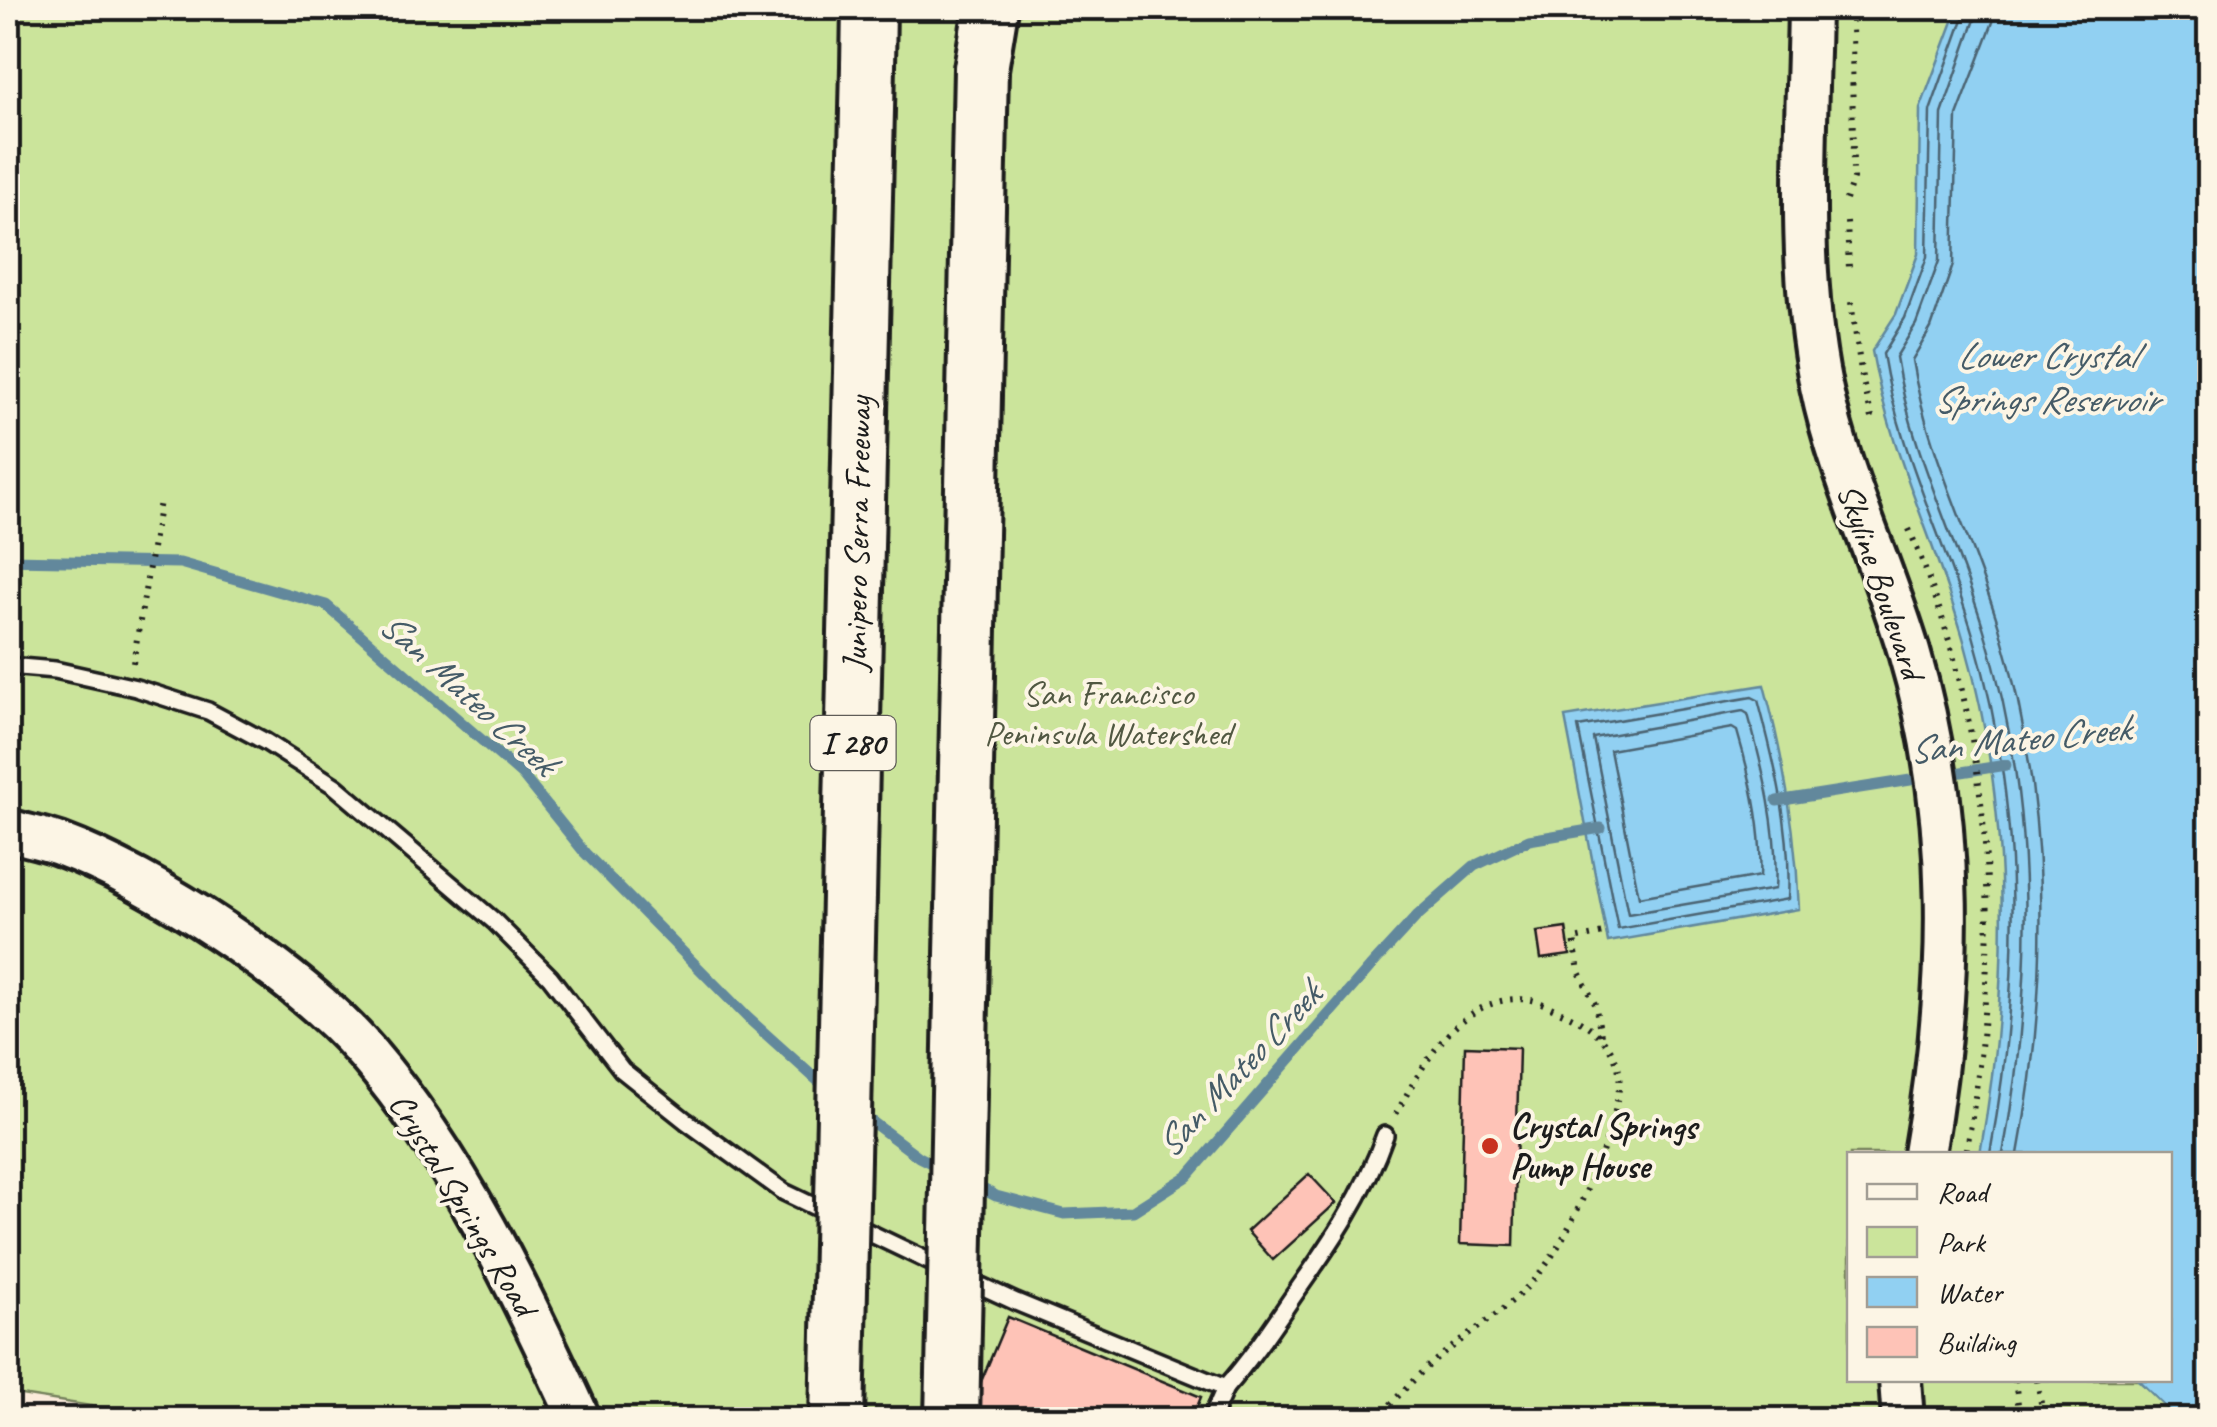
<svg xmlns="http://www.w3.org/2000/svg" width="2217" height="1427" viewBox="0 0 2217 1427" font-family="Caveat,sans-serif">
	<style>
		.green { fill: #cbe49b; stroke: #74805c; stroke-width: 2.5; fill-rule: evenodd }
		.water { fill: #91d0f2; stroke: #62889c; stroke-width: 2.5 }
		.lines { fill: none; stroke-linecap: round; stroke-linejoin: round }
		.shore { stroke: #4b6472; stroke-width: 2.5 }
		.stream { stroke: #62889c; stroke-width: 11 }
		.building { fill: #fec3b7; stroke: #1c1c1c; stroke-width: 2.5 }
		.lane-casing { stroke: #1c1c1c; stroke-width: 22 }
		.secondary-casing { stroke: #1c1c1c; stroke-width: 48 }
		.highway-casing { stroke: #1c1c1c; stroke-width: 60 }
		.path { stroke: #1c1c1c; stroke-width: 6; stroke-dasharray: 2.5 8; stroke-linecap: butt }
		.lane { stroke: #fcf5e5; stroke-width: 15 }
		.secondary { stroke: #fcf5e5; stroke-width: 40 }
		.highway { stroke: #fcf5e5; stroke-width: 52 }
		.highway-bridge-casing { stroke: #1c1c1c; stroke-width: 60; stroke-linecap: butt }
		.highway-bridge { stroke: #fcf5e5; stroke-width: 52 }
		.poi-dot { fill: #c8321e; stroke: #fcf5e5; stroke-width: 4 }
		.labels { text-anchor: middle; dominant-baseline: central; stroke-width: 8; stroke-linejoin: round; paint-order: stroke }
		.shield { fill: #fcf5e5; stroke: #5f5d58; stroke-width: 2.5 }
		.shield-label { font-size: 32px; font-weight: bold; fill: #1c1c1c }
		.street-label { font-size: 35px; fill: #1c1c1c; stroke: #fcf5e5 }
		.park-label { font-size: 35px; fill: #515842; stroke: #fcf5e5 }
		.poi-label { font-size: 35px; font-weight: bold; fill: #1c1c1c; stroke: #fcf5e5; text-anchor: start }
		.water-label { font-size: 38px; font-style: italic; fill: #455b67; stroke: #fcf5e5 }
	</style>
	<rect width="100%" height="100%" fill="#fcebdc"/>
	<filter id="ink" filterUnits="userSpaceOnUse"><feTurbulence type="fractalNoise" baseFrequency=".01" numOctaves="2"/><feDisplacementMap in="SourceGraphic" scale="20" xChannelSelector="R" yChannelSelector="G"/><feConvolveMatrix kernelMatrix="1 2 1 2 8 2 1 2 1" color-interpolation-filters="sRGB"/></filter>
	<g filter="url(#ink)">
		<!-- green -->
		<path class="green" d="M 8,8 L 2209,8 L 2209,1419 L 105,1420 L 110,1409 L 8,1393 ZM 1850,1154 L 2170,1154 L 2170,1380 L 1850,1380 Z"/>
		<!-- water -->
		<g class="water">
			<path d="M 1958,8 L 2209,8 L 2209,1419 L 2178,1419 L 2138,1380 L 2170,1380 L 2170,1154 L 1980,1154 C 2011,983 2012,810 1964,641 C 1936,542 1890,454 1872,351 L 1896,314 L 1918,254 L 1920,109 Z"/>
			<path d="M 1764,685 C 1784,759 1796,832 1799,909 L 1608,942 L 1565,717 Z"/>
		</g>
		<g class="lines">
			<!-- shore -->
			<g class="shore">
				<path d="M 1967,8 L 1930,111 L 1927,257 L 1905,318 L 1883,354 C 1899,453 1945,540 1973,635 C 2023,805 2022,982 1990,1154"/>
				<path d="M 1979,8 L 1942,114 L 1939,261 L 1916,324 L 1896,357 C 1911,452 1956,538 1984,630 C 2036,800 2035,981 2003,1154"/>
				<path d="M 1994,8 L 1993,22 L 1957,116 L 1953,265 L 1931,328 L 1912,360 C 1927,453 1972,537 1999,627 C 2050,798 2051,980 2018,1154"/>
				<path d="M 1752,697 L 1758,700 C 1775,763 1792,834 1788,899 L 1618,929 L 1578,727 Z"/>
				<path d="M 1743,711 L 1748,714 C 1763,769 1779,832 1775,889 L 1628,914 L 1593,738 Z"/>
				<path d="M 1732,728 L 1737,731 C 1750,775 1763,830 1760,876 L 1639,897 L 1610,750 Z"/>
			</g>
			<!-- stream -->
			<g class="stream">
				<path d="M 8,560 L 180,563 L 326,605 L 522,775 L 585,853 L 748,1018 L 828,1090"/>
				<path d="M 1777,801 L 2006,765"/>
				<path d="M 859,1112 L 919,1157 L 943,1169"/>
				<path d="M 973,1184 L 996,1196 L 1064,1214 L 1133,1211 L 1188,1176 L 1370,967 L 1417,916 L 1474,866 L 1529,840 L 1601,828"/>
			</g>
		</g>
		<!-- building -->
		<g class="building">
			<path d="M 1566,928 L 1570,955 L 1541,959 L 1537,932 Z"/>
			<path d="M 1465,1046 L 1519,1048 L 1514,1246 L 1460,1244 Z"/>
			<path d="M 1309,1174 L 1336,1203 L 1273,1260 L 1247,1231 Z"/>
			<path d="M 1008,1317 L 1201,1397 L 1192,1420 L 984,1420 L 968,1413 Z"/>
		</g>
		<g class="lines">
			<!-- lane casing -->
			<g class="lane-casing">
				<g id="lane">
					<path d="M 8,666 L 55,670 L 136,688 L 208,711 L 266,742 L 335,786 L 494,921 L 550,977 L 622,1070 L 686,1121 L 784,1192 L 945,1269"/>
					<path d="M 966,1279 L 1016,1302 L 1225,1388 C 1251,1359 1272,1327 1294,1295 C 1331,1243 1364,1195 1385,1135"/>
					<path d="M 1211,1420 L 1225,1388"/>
				</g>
			</g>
			<!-- secondary casing -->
			<g class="secondary-casing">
				<g id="secondary">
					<path d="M 1809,8 C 1807,133 1796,262 1821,386 C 1840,478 1882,562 1909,652 C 1958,817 1953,987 1924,1154"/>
					<path d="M 8,830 C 24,835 42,838 59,844 C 154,879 300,975 366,1052 C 458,1159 521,1292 580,1420"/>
					<path d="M 1900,1380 L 1903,1420"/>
				</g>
			</g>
			<!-- highway casing -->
			<g class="highway-casing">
				<g id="highway">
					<path d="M 868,66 L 869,8"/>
					<path d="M 981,69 L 991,8"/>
				</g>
			</g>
			<!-- path -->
			<g class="path">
				<path d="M 1846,200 L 1853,179 L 1852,8"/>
				<path d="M 1847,222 L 1849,269"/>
				<path d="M 1851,302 L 1862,378 L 1873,422"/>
				<path d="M 1909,529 C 1996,732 2004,939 1966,1154"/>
				<path d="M 133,663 L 160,501"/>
				<path d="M 1601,1035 L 1595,1004 L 1579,972 L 1574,939 L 1604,933"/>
				<path d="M 2015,1380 L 2020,1420"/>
				<path d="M 2037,1380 L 2044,1420"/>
				<path d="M 1376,1420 C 1392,1403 1407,1386 1424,1370 C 1464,1334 1520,1305 1550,1259 C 1574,1225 1629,1107 1618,1067 C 1612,1043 1588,1023 1566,1014 C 1556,1010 1542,1002 1531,1000 C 1461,990 1422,1066 1395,1116"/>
			</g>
			<!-- lane -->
			<use href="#lane" class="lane"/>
			<!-- secondary -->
			<use href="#secondary" class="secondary"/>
			<!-- highway -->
			<use href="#highway" class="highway"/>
			<!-- highway-bridge casing -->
			<g class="highway-bridge-casing">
				<g id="highway-bridge">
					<path d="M 837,1420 L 868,66"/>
					<path d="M 952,1420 L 981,69"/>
				</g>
			</g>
			<!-- highway-bridge -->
			<use href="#highway-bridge" class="highway-bridge"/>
		</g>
	</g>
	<!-- markers -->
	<circle class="poi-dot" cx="1490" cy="1146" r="10"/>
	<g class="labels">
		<!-- shield labels -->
		<rect class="shield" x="810.5" y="716" width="85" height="54" rx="8"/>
		<g class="shield-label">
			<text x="853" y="743">I 280</text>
		</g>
		<!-- street labels -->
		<g class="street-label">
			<text transform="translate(857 534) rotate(-89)">Junipero Serra Freeway</text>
			<text transform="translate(1881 581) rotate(71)">Skyline Boulevard</text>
			<text transform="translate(463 1204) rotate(59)">Crystal Springs Road</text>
		</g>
		<!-- park labels -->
		<g class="park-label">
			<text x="1108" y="693">San Francisco<tspan x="1108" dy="40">Peninsula Watershed</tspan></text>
		</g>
		<!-- poi labels -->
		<g class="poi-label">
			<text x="1510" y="1126">Crystal Springs<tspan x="1510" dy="40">Pump House</tspan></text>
		</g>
		<!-- water labels -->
		<g class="water-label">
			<text x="2046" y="355">Lower Crystal<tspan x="2046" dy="44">Springs Reservoir</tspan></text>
			<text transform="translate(468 693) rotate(42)">San Mateo Creek</text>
			<text transform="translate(2019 739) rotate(-6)">San Mateo Creek</text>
			<text transform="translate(1238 1070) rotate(-47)">San Mateo Creek</text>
		</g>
	</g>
	<!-- margin -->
	<rect width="2217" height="1427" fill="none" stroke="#fcf5e5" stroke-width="40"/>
	<rect x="20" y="20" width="2177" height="1387" fill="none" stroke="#1c1c1c" stroke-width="4" filter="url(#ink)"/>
	<!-- legend -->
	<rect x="1847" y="1152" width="325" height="230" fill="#fcf5e5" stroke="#a29e95" stroke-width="2.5"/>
	<rect x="1867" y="1184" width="50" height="15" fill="#fcf5e5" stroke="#a29e95" stroke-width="2.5"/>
	<text x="1937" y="1202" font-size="30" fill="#1c1c1c">Road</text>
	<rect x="1867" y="1227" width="50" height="30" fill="#cbe49b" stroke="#a29e95" stroke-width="2.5"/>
	<text x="1937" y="1252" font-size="30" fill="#1c1c1c">Park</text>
	<rect x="1867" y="1277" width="50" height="30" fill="#91d0f2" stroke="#a29e95" stroke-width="2.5"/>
	<text x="1937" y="1302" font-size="30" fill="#1c1c1c">Water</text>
	<rect x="1867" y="1327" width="50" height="30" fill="#fec3b7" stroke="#a29e95" stroke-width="2.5"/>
	<text x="1937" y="1352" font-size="30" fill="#1c1c1c">Building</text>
</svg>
